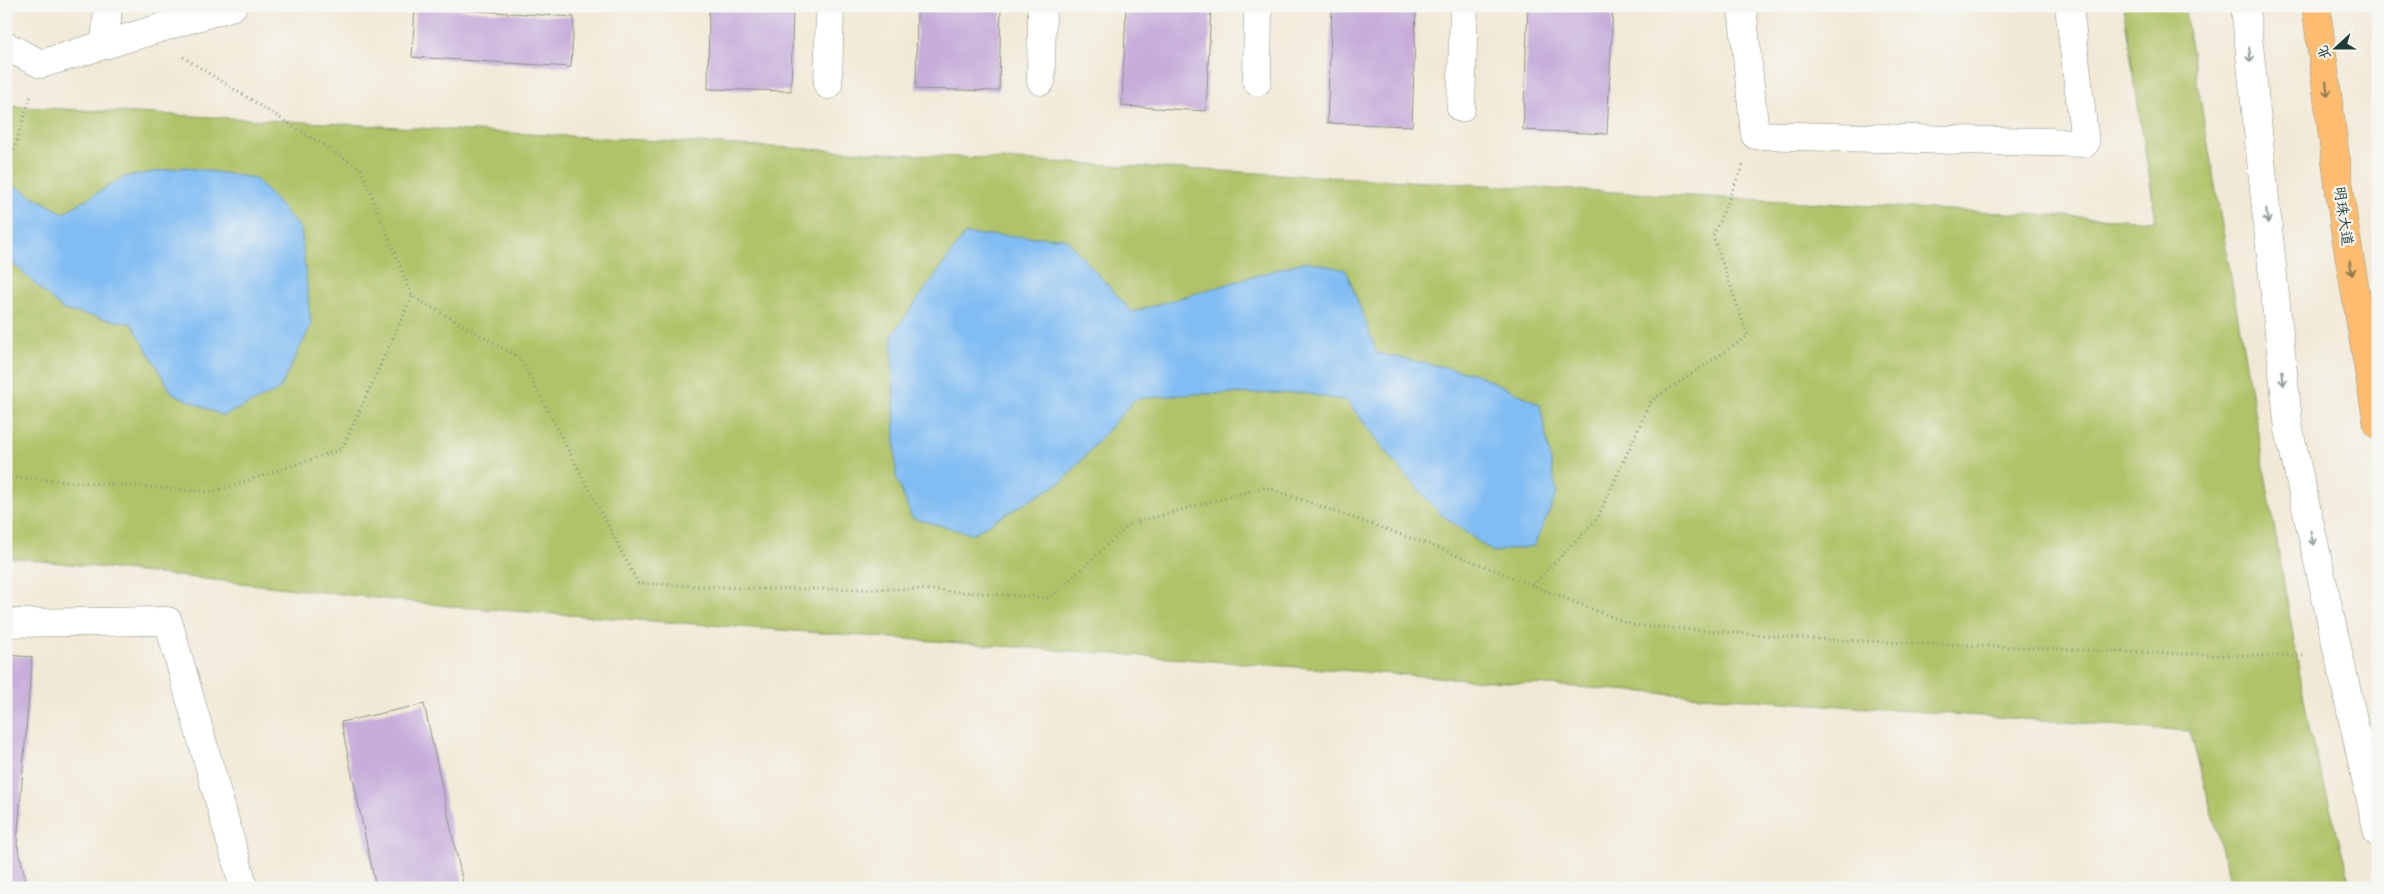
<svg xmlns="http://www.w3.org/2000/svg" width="2384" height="894" viewBox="0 0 2384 894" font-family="Delius,'LXGW WenKai TC',sans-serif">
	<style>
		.green { fill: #b0c367; stroke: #68804e }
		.water { fill: #81bdf3; stroke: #507d94 }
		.building { fill: #c7aeda }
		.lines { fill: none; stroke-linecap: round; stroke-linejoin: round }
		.minor-casing { stroke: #889384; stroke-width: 29 }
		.major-casing { stroke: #889384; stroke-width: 29 }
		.path { stroke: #889384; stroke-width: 3; stroke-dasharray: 1 4; stroke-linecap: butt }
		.minor { stroke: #fff; stroke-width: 28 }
		.major { stroke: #febc70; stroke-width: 28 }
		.oneway { stroke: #8f9e9a }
		.oneway2 { stroke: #83764f }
		.labels { text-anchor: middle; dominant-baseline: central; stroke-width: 4.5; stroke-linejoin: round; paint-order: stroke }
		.street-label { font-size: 15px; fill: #1f3d34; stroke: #f6f6f2 }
	</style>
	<rect width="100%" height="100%" fill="#f6f6f2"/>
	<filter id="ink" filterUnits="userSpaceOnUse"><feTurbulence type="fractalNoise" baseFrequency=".02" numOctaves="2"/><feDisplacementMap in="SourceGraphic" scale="10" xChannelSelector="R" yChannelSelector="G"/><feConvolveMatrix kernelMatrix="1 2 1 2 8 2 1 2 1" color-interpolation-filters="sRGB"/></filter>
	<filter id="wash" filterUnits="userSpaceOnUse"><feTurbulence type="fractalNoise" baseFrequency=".0096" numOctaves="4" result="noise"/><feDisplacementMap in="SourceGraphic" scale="20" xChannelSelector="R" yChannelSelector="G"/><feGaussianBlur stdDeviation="1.12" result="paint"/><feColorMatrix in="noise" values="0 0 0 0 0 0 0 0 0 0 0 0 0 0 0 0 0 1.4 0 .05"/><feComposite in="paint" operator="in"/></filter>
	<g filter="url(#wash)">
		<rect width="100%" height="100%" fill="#f1e9d5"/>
		<!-- green -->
		<path class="green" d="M 2123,6 L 2184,6 L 2310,733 L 2352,888 L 2232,888 L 2190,731 L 458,607 L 6,557 L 6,106 L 2156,221 Z"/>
		<!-- water -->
		<g class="water">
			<path d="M 183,167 L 255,178 L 301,229 L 311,326 L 279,390 L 223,416 L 172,393 L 132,324 L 63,310 L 6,257 L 6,181 L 63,213 L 124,177 Z"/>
			<path d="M 965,234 L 1065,238 L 1132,312 L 1306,261 L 1346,270 L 1377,353 L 1477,374 L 1540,404 L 1557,494 L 1534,546 L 1493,552 L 1439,513 L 1396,464 L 1347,401 L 1302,393 L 1195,394 L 1135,399 L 1063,481 L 972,534 L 912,518 L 896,477 L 892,335 Z"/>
		</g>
		<g id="blocks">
			<!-- building -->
			<g class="building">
				<path d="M 709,6 L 793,6 L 791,91 L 708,89 Z"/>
				<path d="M 917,6 L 1001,6 L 999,91 L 916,89 Z"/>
				<path d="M 1126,6 L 1211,6 L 1206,111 L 1122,106 Z"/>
				<path d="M 1332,6 L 1416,6 L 1412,126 L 1327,123 Z"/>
				<path d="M 1528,6 L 1613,6 L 1607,134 L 1523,130 Z"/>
				<path d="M 415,7 L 574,17 L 571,67 L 412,57 Z"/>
				<path d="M 6,655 L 32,657 L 17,844 L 28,888 L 6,888 Z"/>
				<path d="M 424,704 L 464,888 L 376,888 L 341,722 Z"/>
			</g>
		</g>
	</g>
	<g filter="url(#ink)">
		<use href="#blocks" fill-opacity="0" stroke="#889384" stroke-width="1"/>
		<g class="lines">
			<!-- minor casing -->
			<g class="minor-casing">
				<g id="minor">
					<path d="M 1742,6 L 1755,135 L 2085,143 L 2069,6"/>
					<path d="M 2245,6 L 2289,430 L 2378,833"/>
					<path d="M 105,44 L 108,6"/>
					<path d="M 6,46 L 41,64 L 233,6"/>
					<path d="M 1041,81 L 1042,6"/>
					<path d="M 1257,82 L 1258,6"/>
					<path d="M 828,85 L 830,6"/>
					<path d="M 1461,108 L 1464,6"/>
					<path d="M 6,623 L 168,621 L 244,888"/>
				</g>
			</g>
			<!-- major casing -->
			<g class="major-casing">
				<path id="major" d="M 2316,6 L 2344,225 L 2378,425"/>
			</g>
			<!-- path -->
			<g class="path">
				<path d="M 183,57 L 361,169 L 412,296"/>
				<path d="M 6,174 L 31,96"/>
				<path d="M 6,477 L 213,492 L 342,449 L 412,296 L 520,358 L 638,583 L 760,589 L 919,589 L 1050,598 L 1130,524 L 1265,487 L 1439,548 L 1632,625 L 1814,639 L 2208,655 L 2304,656"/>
				<path d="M 1533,585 L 1597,519 L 1651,401 L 1748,336 L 1713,236 L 1743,165"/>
			</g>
			<!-- minor -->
			<use href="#minor" class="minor"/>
			<!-- major -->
			<use href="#major" class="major"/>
		</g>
		<!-- one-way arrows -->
		<defs><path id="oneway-shaft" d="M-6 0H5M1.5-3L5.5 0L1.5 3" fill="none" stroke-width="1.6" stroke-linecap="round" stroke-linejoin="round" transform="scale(1.25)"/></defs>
		<g class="oneway">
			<use href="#oneway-shaft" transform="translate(2250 55) rotate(84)"/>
			<use href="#oneway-shaft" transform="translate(2267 216) rotate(84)"/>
			<use href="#oneway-shaft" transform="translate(2283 378) rotate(84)"/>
			<use href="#oneway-shaft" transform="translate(2312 538) rotate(78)"/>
		</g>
		<g class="oneway2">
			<use href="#oneway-shaft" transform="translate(2327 89) rotate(83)"/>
			<use href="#oneway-shaft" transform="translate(2351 268) rotate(80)"/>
		</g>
	</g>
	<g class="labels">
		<!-- street labels -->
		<g class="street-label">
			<text transform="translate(2344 216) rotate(82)">明珠大道</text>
		</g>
	</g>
	<!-- margin -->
	<rect width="2384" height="894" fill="none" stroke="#f6f6f2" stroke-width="25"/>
	<!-- north arrow -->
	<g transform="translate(2336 48) rotate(249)" stroke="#f6f6f2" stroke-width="4" paint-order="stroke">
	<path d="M0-4L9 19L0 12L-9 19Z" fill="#1f3d34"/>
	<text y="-8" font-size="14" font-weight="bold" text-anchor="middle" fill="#1f3d34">北</text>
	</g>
</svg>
